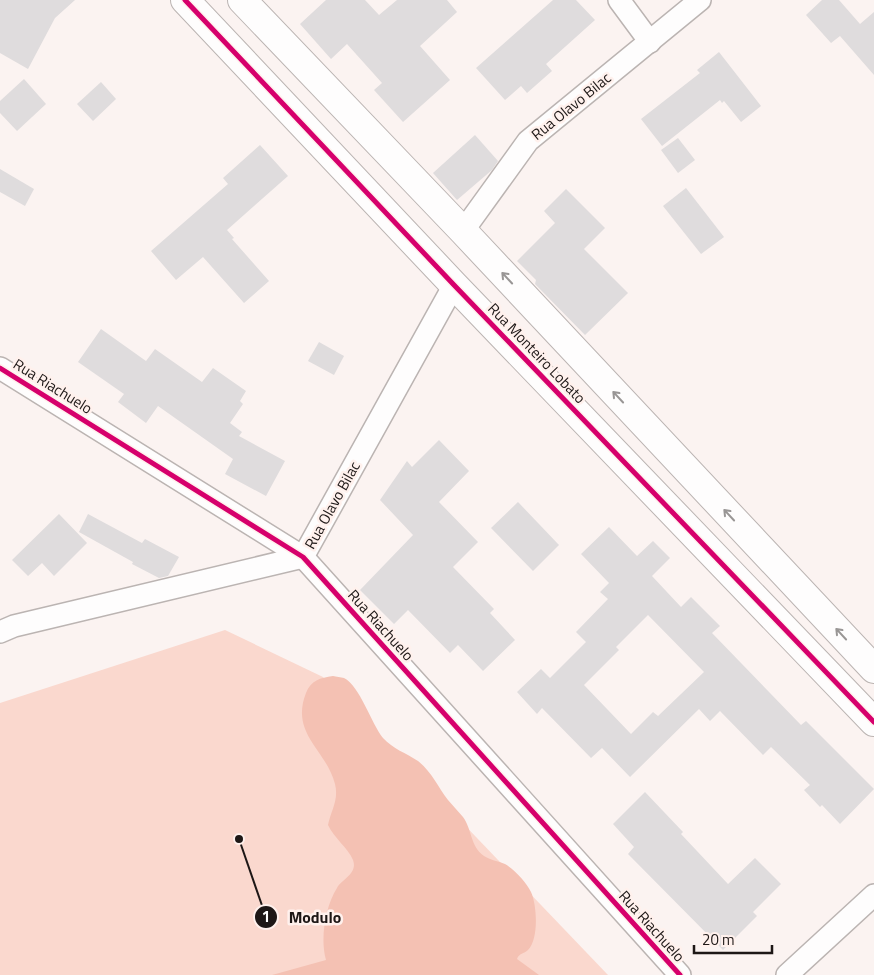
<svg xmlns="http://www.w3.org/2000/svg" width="874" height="975" viewBox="0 0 874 975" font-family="'Titillium Web',sans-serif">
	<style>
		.green { fill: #fad8ce }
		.forest { fill: #f4c1b3 }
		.building { fill: #dfdcdd; fill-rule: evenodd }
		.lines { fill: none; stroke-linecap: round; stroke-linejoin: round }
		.minor-casing { stroke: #bbb4b2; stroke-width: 24 }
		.tertiary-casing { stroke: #bbb4b2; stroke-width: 30 }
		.minor { stroke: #fefdfd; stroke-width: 21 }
		.tertiary { stroke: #fefdfd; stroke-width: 28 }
		.cycleway-casing { stroke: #fff1ed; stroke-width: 8 }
		.cycleway { stroke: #d6006c; stroke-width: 5 }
		.oneway { stroke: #999695 }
		.labels { text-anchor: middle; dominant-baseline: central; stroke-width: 5; stroke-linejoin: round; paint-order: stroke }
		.street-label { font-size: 15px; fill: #1d1716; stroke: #fff1ed }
		.leader { fill: none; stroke: #1d1716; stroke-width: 2 }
		.callout-dot { fill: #1d1716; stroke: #fff1ed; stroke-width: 2 }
		.mark-label { font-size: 15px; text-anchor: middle; font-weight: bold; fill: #fff }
		.callout-label { font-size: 16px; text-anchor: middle; font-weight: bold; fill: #1d1716; stroke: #fff1ed; stroke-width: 5; stroke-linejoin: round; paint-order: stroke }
	</style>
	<rect width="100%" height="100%" fill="#fbf3f1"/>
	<!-- green -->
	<path class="green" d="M 225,630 L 323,677 L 608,975 L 0,975 L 0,703 Z"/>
	<!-- forest -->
	<path class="forest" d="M 333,676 C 336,677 341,677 344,678 C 360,686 371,723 383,738 C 393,749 406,753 418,761 C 431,771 438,787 448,800 C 453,806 458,811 463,817 C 472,829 470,846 484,856 C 490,860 498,861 505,864 C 515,870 526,882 531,892 C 537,905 539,939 528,950 C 524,954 519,953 517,959 L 539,975 L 272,975 L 326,960 C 320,939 325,907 337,888 C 342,879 358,874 353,860 C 348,848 334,838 328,825 C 331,810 339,800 335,784 C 326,749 290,734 306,693 C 311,680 320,678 333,676 Z"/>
	<!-- building -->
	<g class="building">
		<path d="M 0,0 L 75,0 L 55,18 L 28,69 L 0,53 Z"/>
		<path d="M 326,0 L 365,0 L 379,15 L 397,0 L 447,0 L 457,12 L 420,46 L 450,80 L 403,122 L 374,90 L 382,83 L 347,44 L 331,59 L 300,24 Z"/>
		<path d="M 553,0 L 576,0 L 595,20 L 546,64 L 552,71 L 527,93 L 521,86 L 505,100 L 476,68 Z"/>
		<path d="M 822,0 L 839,0 L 860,24 L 874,12 L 874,75 L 840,36 L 831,43 L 806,15 Z"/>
		<path d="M 719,52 L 761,106 L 741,122 L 724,101 L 722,103 L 720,100 L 662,146 L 641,119 L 700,73 L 697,70 Z"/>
		<path d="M 24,79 L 46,104 L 17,131 L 0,113 L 0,101 Z"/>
		<path d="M 101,82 L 116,99 L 93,121 L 77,104 Z"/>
		<path d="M 475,135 L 498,161 L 492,170 L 457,200 L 433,173 Z"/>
		<path d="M 678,138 L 695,160 L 678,173 L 661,150 Z"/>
		<path d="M 260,145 L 288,176 L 227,230 L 234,238 L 232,239 L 269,281 L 244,303 L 203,257 L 176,280 L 151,251 L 228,184 L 223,178 Z"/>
		<path d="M 0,169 L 34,189 L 25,206 L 0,192 Z"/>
		<path d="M 686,188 L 724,237 L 701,254 L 663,206 Z"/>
		<path d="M 566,189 L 605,228 L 584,249 L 628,293 L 585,335 L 535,284 L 536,280 L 517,261 L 555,223 L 544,211 Z"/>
		<path d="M 101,329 L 146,361 L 155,349 L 202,382 L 213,368 L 246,391 L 240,401 L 243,404 L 230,423 L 242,432 L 239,436 L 285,461 L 266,496 L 225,474 L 233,459 L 158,406 L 146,423 L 118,402 L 124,394 L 78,362 Z"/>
		<path d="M 319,342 L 344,356 L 334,375 L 308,361 Z"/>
		<path d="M 439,440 L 469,471 L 439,502 L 478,542 L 453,567 L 494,609 L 490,613 L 515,640 L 483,671 L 458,645 L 450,653 L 408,610 L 394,624 L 360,590 L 413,535 L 380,500 L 407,461 L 412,467 Z"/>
		<path d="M 518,502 L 559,545 L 533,571 L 491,528 Z"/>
		<path d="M 59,514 L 87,543 L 54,576 L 42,563 L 28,576 L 12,560 Z"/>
		<path d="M 88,514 L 142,543 L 145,539 L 179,557 L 168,576 L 159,578 L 132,564 L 133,562 L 79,532 Z"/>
		<path d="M 609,527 L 637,556 L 653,541 L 670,558 L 652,576 L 681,607 L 691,597 L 720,626 L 712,633 L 801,725 L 806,721 L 874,789 L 840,824 L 822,805 L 820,807 L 804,790 L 810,785 L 771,747 L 763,755 L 720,711 L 710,721 L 699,709 L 630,777 L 602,748 L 591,758 L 542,708 L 537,714 L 517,692 L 541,669 L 550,678 L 586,642 L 576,632 L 608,599 L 600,592 L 609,583 L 581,554 ZM 648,615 L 704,672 L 658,716 L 653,712 L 631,734 L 584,685 L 619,650 L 616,647 Z"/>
		<path d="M 645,792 L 683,832 L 681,834 L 728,884 L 755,858 L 781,884 L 753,912 L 757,916 L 723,950 L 628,854 L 634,847 L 613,824 Z"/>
	</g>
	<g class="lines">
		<!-- minor casing -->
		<g class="minor-casing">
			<g id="minor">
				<path d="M 619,0 L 650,42"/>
				<path d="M 463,231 L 528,141 L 700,0"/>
				<path d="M 0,368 L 303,557 L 680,975"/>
				<path d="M 0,632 L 14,626 L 303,557 L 454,285"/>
				<path d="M 787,975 L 874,895"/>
			</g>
		</g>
		<!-- tertiary casing -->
		<g class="tertiary-casing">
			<g id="tertiary">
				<path d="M 185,0 L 454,285 L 874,722"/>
				<path d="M 242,0 L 463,231 L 874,669"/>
			</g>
		</g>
		<!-- minor -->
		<use href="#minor" class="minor"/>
		<!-- tertiary -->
		<use href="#tertiary" class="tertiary"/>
		<!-- cycleway casing -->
		<g class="cycleway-casing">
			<g id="cycleway">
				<path d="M 185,0 L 454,285 L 874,722"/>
				<path d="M 0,368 L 303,557 L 680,975"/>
			</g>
		</g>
		<!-- cycleway -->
		<use href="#cycleway" class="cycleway"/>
	</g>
	<!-- one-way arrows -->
	<defs><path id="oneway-shaft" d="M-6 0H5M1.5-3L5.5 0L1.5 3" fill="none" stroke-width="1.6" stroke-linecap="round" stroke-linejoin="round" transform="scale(1.25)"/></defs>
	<g class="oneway">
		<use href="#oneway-shaft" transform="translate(507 278) rotate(-133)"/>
		<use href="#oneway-shaft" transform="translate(618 397) rotate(-133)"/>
		<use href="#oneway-shaft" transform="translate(729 515) rotate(-133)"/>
		<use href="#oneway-shaft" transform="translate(841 634) rotate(-133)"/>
	</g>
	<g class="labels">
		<!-- street labels -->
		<g class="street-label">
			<text transform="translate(571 106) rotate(-39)">Rua Olavo Bilac</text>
			<text transform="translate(537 353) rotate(46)">Rua Monteiro Lobato</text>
			<text transform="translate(53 386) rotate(32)">Rua Riachuelo</text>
			<text transform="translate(332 505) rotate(-61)">Rua Olavo Bilac</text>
			<text transform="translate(381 625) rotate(48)">Rua Riachuelo</text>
			<text transform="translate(652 926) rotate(48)">Rua Riachuelo</text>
		</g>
	</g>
	<!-- callouts -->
	<path class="leader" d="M239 839L266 917"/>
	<g class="callout-dot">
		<circle cx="239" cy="839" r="5"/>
		<circle cx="266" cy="917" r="12"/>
	</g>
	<g class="mark-label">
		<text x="266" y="922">1</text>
	</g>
	<g class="callout-label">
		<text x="315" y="923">Modulo</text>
	</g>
	<!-- scale -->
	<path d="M694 945v8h78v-8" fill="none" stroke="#1d1716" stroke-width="2.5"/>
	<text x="702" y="945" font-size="15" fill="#1d1716" stroke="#fff1ed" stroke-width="4" paint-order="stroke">20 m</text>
</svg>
